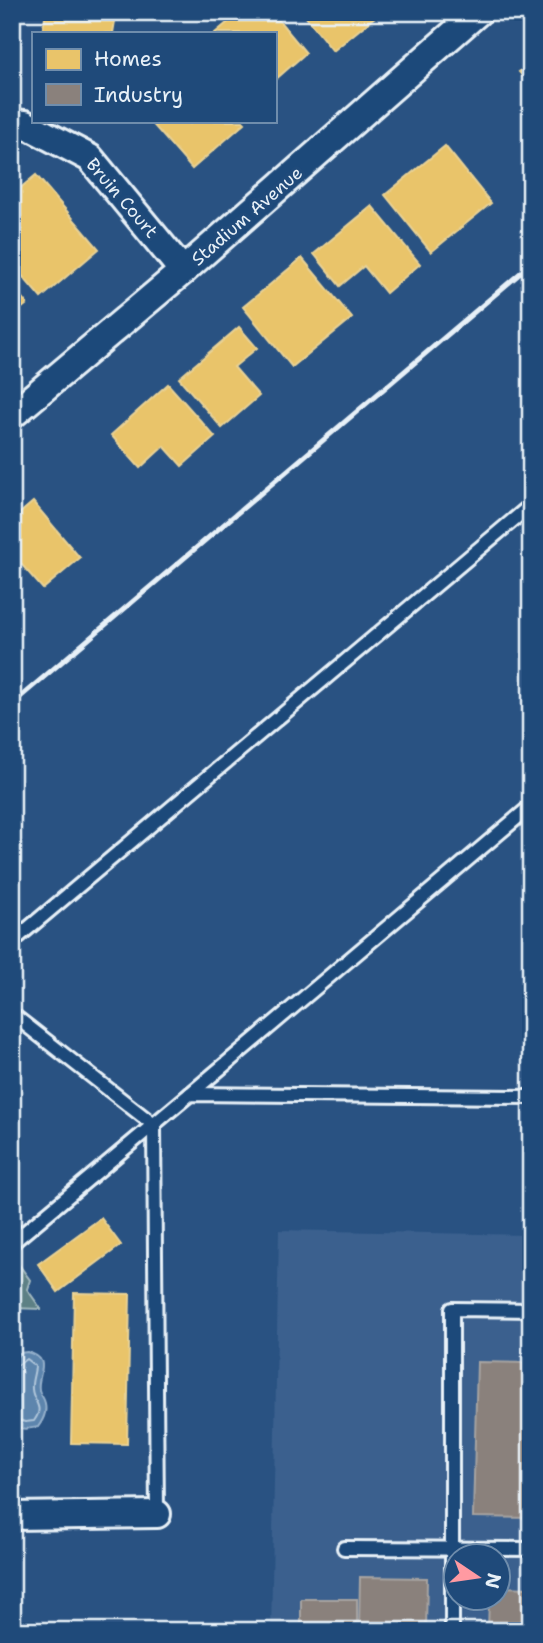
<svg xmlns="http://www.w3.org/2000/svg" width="543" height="1643" viewBox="0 0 543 1643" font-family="'Shantell Sans',sans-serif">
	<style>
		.built { fill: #3a608e; fill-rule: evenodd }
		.green { fill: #5d8085; stroke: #a2b8be; stroke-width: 2 }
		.water { fill: #5d85ad; stroke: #95b0cb; stroke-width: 2 }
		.homes { fill: #e9c46a; stroke: #e9d295; stroke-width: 2 }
		.industry { fill: #8a817c; stroke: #a6a3a1; stroke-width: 2 }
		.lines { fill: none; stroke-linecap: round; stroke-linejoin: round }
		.shore { stroke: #b0c6da; stroke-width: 2 }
		.lane-casing { stroke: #e8f1f8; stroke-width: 18 }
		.street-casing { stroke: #e8f1f8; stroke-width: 32 }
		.lane { stroke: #1f4a7a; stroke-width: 12 }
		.street { stroke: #1f4a7a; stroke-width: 26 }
		.rail { stroke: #e8f1f8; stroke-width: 5 }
		.labels { text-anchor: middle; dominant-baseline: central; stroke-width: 7; stroke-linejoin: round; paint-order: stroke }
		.street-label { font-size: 18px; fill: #e8f1f8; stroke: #1f4a7a }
	</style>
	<rect width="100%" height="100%" fill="#295282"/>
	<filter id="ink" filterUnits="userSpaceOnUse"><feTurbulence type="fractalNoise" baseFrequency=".0143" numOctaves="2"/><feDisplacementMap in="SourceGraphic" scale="14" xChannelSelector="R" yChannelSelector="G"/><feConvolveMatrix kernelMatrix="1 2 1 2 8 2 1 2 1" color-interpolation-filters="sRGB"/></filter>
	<g filter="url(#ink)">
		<!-- built -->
		<path class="built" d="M 279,1230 L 531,1235 L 531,1631 L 271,1631 ZM 456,1556 L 498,1556 L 498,1598 L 456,1598 Z"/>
		<!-- green -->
		<path class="green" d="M 12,1255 L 30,1280 L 27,1289 L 41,1309 L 12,1308 Z"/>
		<!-- water -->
		<path class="water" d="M 27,1352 C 54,1359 36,1375 39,1390 C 40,1395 42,1395 44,1400 C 48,1410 44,1419 38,1427 C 27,1429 20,1431 12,1422 L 12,1362 L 20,1353 Z"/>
		<!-- homes -->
		<g class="homes">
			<path d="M 46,12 L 103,12 L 116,15 L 113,33 L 42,33 Z"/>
			<path d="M 240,12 L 272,12 L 306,53 L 275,80 L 275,33 L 215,33 Z"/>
			<path d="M 302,12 L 381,12 L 333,51 Z"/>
			<path d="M 531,63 L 531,86 L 519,72 Z"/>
			<path d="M 150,121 L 187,121 L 190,124 L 193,121 L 243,121 L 245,123 L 192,169 Z"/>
			<path d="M 445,146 L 491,203 L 431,252 L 385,195 Z"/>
			<path d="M 36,175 L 99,249 L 41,298 L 12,264 L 12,195 Z"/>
			<path d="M 372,206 L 420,264 L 386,293 L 364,266 L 340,286 L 314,254 Z"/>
			<path d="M 302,258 L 352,318 L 292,367 L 243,307 Z"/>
			<path d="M 12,285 L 27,304 L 12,316 Z"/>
			<path d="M 239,327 L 257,348 L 234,367 L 259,396 L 222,428 L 179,378 Z"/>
			<path d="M 168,384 L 215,437 L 182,466 L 164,446 L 140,468 L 111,435 Z"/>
			<path d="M 33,502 L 80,558 L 43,589 L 15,557 L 12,560 L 12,520 Z"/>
			<path d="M 101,1218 L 121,1245 L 58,1292 L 38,1264 Z"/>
			<path d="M 74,1293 L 130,1294 L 127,1444 L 71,1443 Z"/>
		</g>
		<!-- industry -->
		<g class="industry">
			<path d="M 477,1362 L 531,1363 L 531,1518 L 473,1517 Z"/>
			<path d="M 360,1577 L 427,1578 L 426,1631 L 359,1631 Z"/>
			<path d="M 498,1587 L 531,1588 L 531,1631 L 488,1631 L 489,1598 L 498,1598 Z"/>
			<rect x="301" y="1599" width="56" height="32"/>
		</g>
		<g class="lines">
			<!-- shore -->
			<path class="shore" d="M 12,1366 L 18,1365 L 26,1359 L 35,1366 C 35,1373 31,1381 32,1389 C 33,1403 45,1406 34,1421 L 25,1422 L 12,1418"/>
			<!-- lane casing -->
			<g class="lane-casing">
				<g id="lane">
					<path d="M 12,942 L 531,505"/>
					<path d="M 12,1014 L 154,1125 L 157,1514"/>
					<path d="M 190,1094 L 531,806"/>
					<path d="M 12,1243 L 190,1094 L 531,1097"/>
					<path d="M 344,1548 L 531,1549"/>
					<path d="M 452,1631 L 452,1309 L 531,1310"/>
				</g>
			</g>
			<!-- street casing -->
			<g class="street-casing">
				<g id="street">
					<path d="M 12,123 L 25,124 L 90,158 L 183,271"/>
					<path d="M 12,415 L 183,271 L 478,12"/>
					<path d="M 12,1516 L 157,1514"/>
				</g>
			</g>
			<!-- lane -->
			<use href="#lane" class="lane"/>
			<!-- street -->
			<use href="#street" class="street"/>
			<!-- rail -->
			<path class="rail" d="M 12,704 L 531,264"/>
		</g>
	</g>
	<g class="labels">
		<!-- street labels -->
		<g class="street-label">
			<text transform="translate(122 198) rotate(49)">Bruin Court</text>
			<text transform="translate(247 216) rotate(-41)">Stadium Avenue</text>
		</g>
	</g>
	<!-- margin -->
	<rect width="543" height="1643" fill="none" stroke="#1f4a7a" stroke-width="42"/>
	<rect x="21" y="21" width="501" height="1601" fill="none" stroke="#e8f1f8" stroke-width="2.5" filter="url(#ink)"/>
	<!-- legend -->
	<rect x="32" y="32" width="245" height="91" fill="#1f4a7a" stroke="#6f8dac" stroke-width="2"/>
	<rect x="46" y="49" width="35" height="21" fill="#e9c46a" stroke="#6f8dac" stroke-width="2"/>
	<text x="94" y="66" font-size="21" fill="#e8f1f8">Homes</text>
	<rect x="46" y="84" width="35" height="21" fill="#8a817c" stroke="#6f8dac" stroke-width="2"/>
	<text x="94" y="102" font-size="21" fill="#e8f1f8">Industry</text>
	<!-- north arrow -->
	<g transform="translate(477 1577) rotate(103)"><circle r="33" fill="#1f4a7a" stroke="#6f8dac" stroke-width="2"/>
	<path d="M0-5L12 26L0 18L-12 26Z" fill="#ff9aa2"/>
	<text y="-10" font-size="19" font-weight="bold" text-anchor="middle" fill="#e8f1f8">N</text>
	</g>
</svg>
